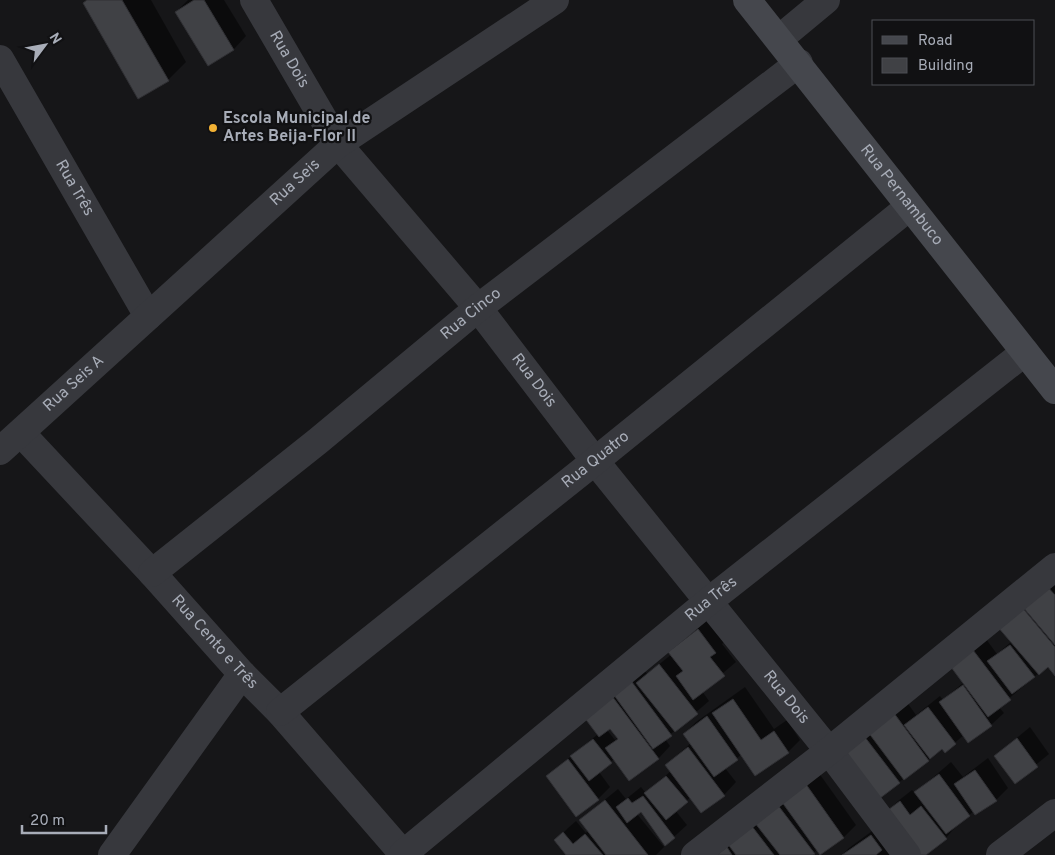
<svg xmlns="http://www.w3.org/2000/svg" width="1055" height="855" viewBox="0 0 1055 855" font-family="Overpass,sans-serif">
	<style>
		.shadow { fill: #0007; fill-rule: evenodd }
		.building { fill: #404145; stroke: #303034 }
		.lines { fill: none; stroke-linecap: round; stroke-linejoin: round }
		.street { stroke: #37383d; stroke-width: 28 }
		.secondary { stroke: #45474d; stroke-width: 28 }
		.poi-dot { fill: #f2b134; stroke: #111113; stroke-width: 2 }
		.labels { text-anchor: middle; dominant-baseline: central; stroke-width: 4.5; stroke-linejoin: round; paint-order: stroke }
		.street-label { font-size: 16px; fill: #a8adb8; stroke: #111113 }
		.poi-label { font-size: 16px; font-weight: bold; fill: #a8adb8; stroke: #111113; text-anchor: start }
	</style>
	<rect width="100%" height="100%" fill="#161618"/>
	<!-- shadow -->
	<g class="shadow">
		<path d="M 87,0 L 151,0 L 186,62 L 168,80 Z"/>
		<path d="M 188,0 L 224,0 L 246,36 L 234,49 L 208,64 L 176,12 Z"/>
		<path d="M 1055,577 L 1055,674 L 1048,665 L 999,707 L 1004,713 L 991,725 L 969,741 L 964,735 L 945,751 L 943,748 L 875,801 L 838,752 L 904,698 L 916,715 L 940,696 L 943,700 L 964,682 L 952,668 L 986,639 L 997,654 L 1012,641 L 999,626 Z"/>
		<path d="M 711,618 L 727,639 L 722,644 L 736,662 L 702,691 L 709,701 L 665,739 L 670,746 L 658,759 L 614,759 L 599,772 L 610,787 L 598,799 L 547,776 L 598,734 L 585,717 L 642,667 L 647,674 L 672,654 L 682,640 ZM 610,727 L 618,737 L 615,740 L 607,730 Z"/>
		<path d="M 745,687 L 774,729 L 787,720 L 800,740 L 788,752 L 755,774 L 742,754 L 725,768 L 736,782 L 724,795 L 691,797 L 675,810 L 687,825 L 666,844 L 641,811 L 637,814 L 664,847 L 656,855 L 568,855 L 556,840 L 568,828 L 576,821 L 586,833 L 588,830 L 580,820 L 618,789 L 626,799 L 641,787 L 645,792 L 652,787 L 671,771 L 666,765 L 691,743 L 684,734 L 696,722 Z"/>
		<path d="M 1030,727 L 1049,754 L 1015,782 L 995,756 Z"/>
		<path d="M 988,758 L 1008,788 L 996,800 L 974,811 L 957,825 L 946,838 L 924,855 L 886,813 L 898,801 L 912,790 L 915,793 L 951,762 L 963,777 Z"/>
		<path d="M 816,769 L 856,825 L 844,837 L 820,854 L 817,850 L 811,855 L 715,855 Z"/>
		<path d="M 883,823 L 890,855 L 842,855 L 849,848 Z"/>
	</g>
	<!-- building -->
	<g class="building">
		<path d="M 87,0 L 122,0 L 169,81 L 138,99 L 83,3 Z"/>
		<path d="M 194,0 L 204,0 L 234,50 L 208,66 L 175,12 Z"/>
		<path d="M 1046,585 L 1055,595 L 1055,645 L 1022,606 Z"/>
		<path d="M 1021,606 L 1055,647 L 1055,676 L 1048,667 L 1039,675 L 997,626 Z"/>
		<path d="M 698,629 L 716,653 L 710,657 L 725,676 L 693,700 L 676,676 L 683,671 L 668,652 Z"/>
		<path d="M 1010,645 L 1035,677 L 1012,694 L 987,661 Z"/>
		<path d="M 973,650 L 1011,700 L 988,717 L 951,667 Z"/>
		<path d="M 659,664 L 698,714 L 675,732 L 636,683 Z"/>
		<path d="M 629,678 L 672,736 L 653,749 L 611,691 Z"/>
		<path d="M 963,685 L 992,726 L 968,743 L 939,702 Z"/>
		<path d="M 612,696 L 659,759 L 629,781 L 605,748 L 618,739 L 610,729 L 599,737 L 584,717 Z"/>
		<path d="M 733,699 L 761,740 L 774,731 L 789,753 L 755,776 L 712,713 Z"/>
		<path d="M 928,707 L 956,744 L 945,753 L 942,749 L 930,759 L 904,725 Z"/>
		<path d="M 891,709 L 929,761 L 904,780 L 865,728 Z"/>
		<path d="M 707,716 L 738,760 L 714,777 L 683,734 Z"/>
		<path d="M 861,732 L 900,783 L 875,802 L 836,752 Z"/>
		<path d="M 1017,738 L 1038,767 L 1015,784 L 994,756 Z"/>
		<path d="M 593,739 L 612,763 L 589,781 L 570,756 Z"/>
		<path d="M 688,747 L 725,796 L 701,813 L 665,765 Z"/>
		<path d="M 568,759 L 599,800 L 576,817 L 546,776 Z"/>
		<path d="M 975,770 L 997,801 L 975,815 L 954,784 Z"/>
		<path d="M 939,774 L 970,816 L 946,834 L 914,792 Z"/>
		<path d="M 666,776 L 688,802 L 666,820 L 644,793 Z"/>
		<path d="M 803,780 L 844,838 L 820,855 L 779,798 Z"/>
		<path d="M 643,796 L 675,838 L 665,846 L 641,812 L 627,823 L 616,807 L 628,798 L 632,803 Z"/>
		<path d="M 605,800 L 648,855 L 606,855 L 579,820 Z"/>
		<path d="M 774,800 L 815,854 L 813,855 L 780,855 L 751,818 Z"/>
		<path d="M 900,801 L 910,815 L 921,806 L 947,839 L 926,855 L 916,855 L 884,813 Z"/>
		<path d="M 748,821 L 774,855 L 736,855 L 724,839 Z"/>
		<path d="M 563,832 L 573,844 L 585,834 L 603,855 L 566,855 L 554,840 Z"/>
		<path d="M 871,835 L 882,850 L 876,855 L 842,855 Z"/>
		<path d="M 727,847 L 732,855 L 717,855 Z"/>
	</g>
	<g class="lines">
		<!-- street -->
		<g class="street">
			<path id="s1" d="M 254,0 L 338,144 L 478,308 L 595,461 L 829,751 L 907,855"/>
			<path d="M 779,39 L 826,0"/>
			<path id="s2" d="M 0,59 L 148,316"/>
			<path id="s3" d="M 21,433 L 152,573 L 242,674 L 280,712 L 404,855"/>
			<path id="s4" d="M 0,451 L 338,144 L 555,0"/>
			<path id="s5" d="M 152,573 L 318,441 L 478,308 L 799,63"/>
			<path id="s6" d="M 280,712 L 595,461 L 909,207"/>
			<path id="s7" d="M 403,854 L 709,601 L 1025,352"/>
			<path d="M 112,855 L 242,674"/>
			<path d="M 695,855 L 829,751 L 1055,567"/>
			<path d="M 1000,855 L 1055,813"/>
		</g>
		<!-- secondary -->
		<path class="secondary" id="s8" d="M 747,0 L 1055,390"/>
	</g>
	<!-- markers -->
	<circle class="poi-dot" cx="213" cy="128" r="5"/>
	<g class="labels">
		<!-- street labels -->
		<g class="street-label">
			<text stroke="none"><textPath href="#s1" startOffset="69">Rua Dois</textPath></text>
			<text stroke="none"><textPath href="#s4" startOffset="399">Rua Seis</textPath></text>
			<text stroke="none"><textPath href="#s2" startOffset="149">Rua Três</textPath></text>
			<text stroke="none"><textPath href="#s8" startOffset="249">Rua Pernambuco</textPath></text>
			<text stroke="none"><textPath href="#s5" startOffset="411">Rua Cinco</textPath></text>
			<text stroke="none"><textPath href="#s1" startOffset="474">Rua Dois</textPath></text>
			<text stroke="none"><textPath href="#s4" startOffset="100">Rua Seis A</textPath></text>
			<text stroke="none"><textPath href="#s6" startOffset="404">Rua Quatro</textPath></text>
			<text stroke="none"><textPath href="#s7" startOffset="400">Rua Três</textPath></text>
			<text stroke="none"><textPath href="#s3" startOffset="285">Rua Cento e Três</textPath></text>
			<text stroke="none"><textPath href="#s1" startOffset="879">Rua Dois</textPath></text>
		</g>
		<!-- poi labels -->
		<g class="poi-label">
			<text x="223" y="119">Escola Municipal de<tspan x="223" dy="18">Artes Beija-Flor II</tspan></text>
		</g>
	</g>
	<!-- legend -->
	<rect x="872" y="20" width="162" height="65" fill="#111113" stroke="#4d4f55"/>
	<rect x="882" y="36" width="25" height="8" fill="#45474d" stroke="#4d4f55"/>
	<text x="918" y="45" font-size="15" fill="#a8adb8">Road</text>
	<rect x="882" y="58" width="25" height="15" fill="#404145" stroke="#4d4f55"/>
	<text x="918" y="70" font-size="15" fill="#a8adb8">Building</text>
	<!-- north arrow -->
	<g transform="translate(45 45) rotate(58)" stroke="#111113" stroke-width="4" paint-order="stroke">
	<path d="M0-4L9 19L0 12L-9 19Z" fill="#a8adb8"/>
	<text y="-8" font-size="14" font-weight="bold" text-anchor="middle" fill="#a8adb8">N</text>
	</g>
	<!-- scale -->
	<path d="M22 825v8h84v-8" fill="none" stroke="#a8adb8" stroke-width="2.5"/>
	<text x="30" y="825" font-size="15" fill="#a8adb8" stroke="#111113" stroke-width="4" paint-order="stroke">20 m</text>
</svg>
